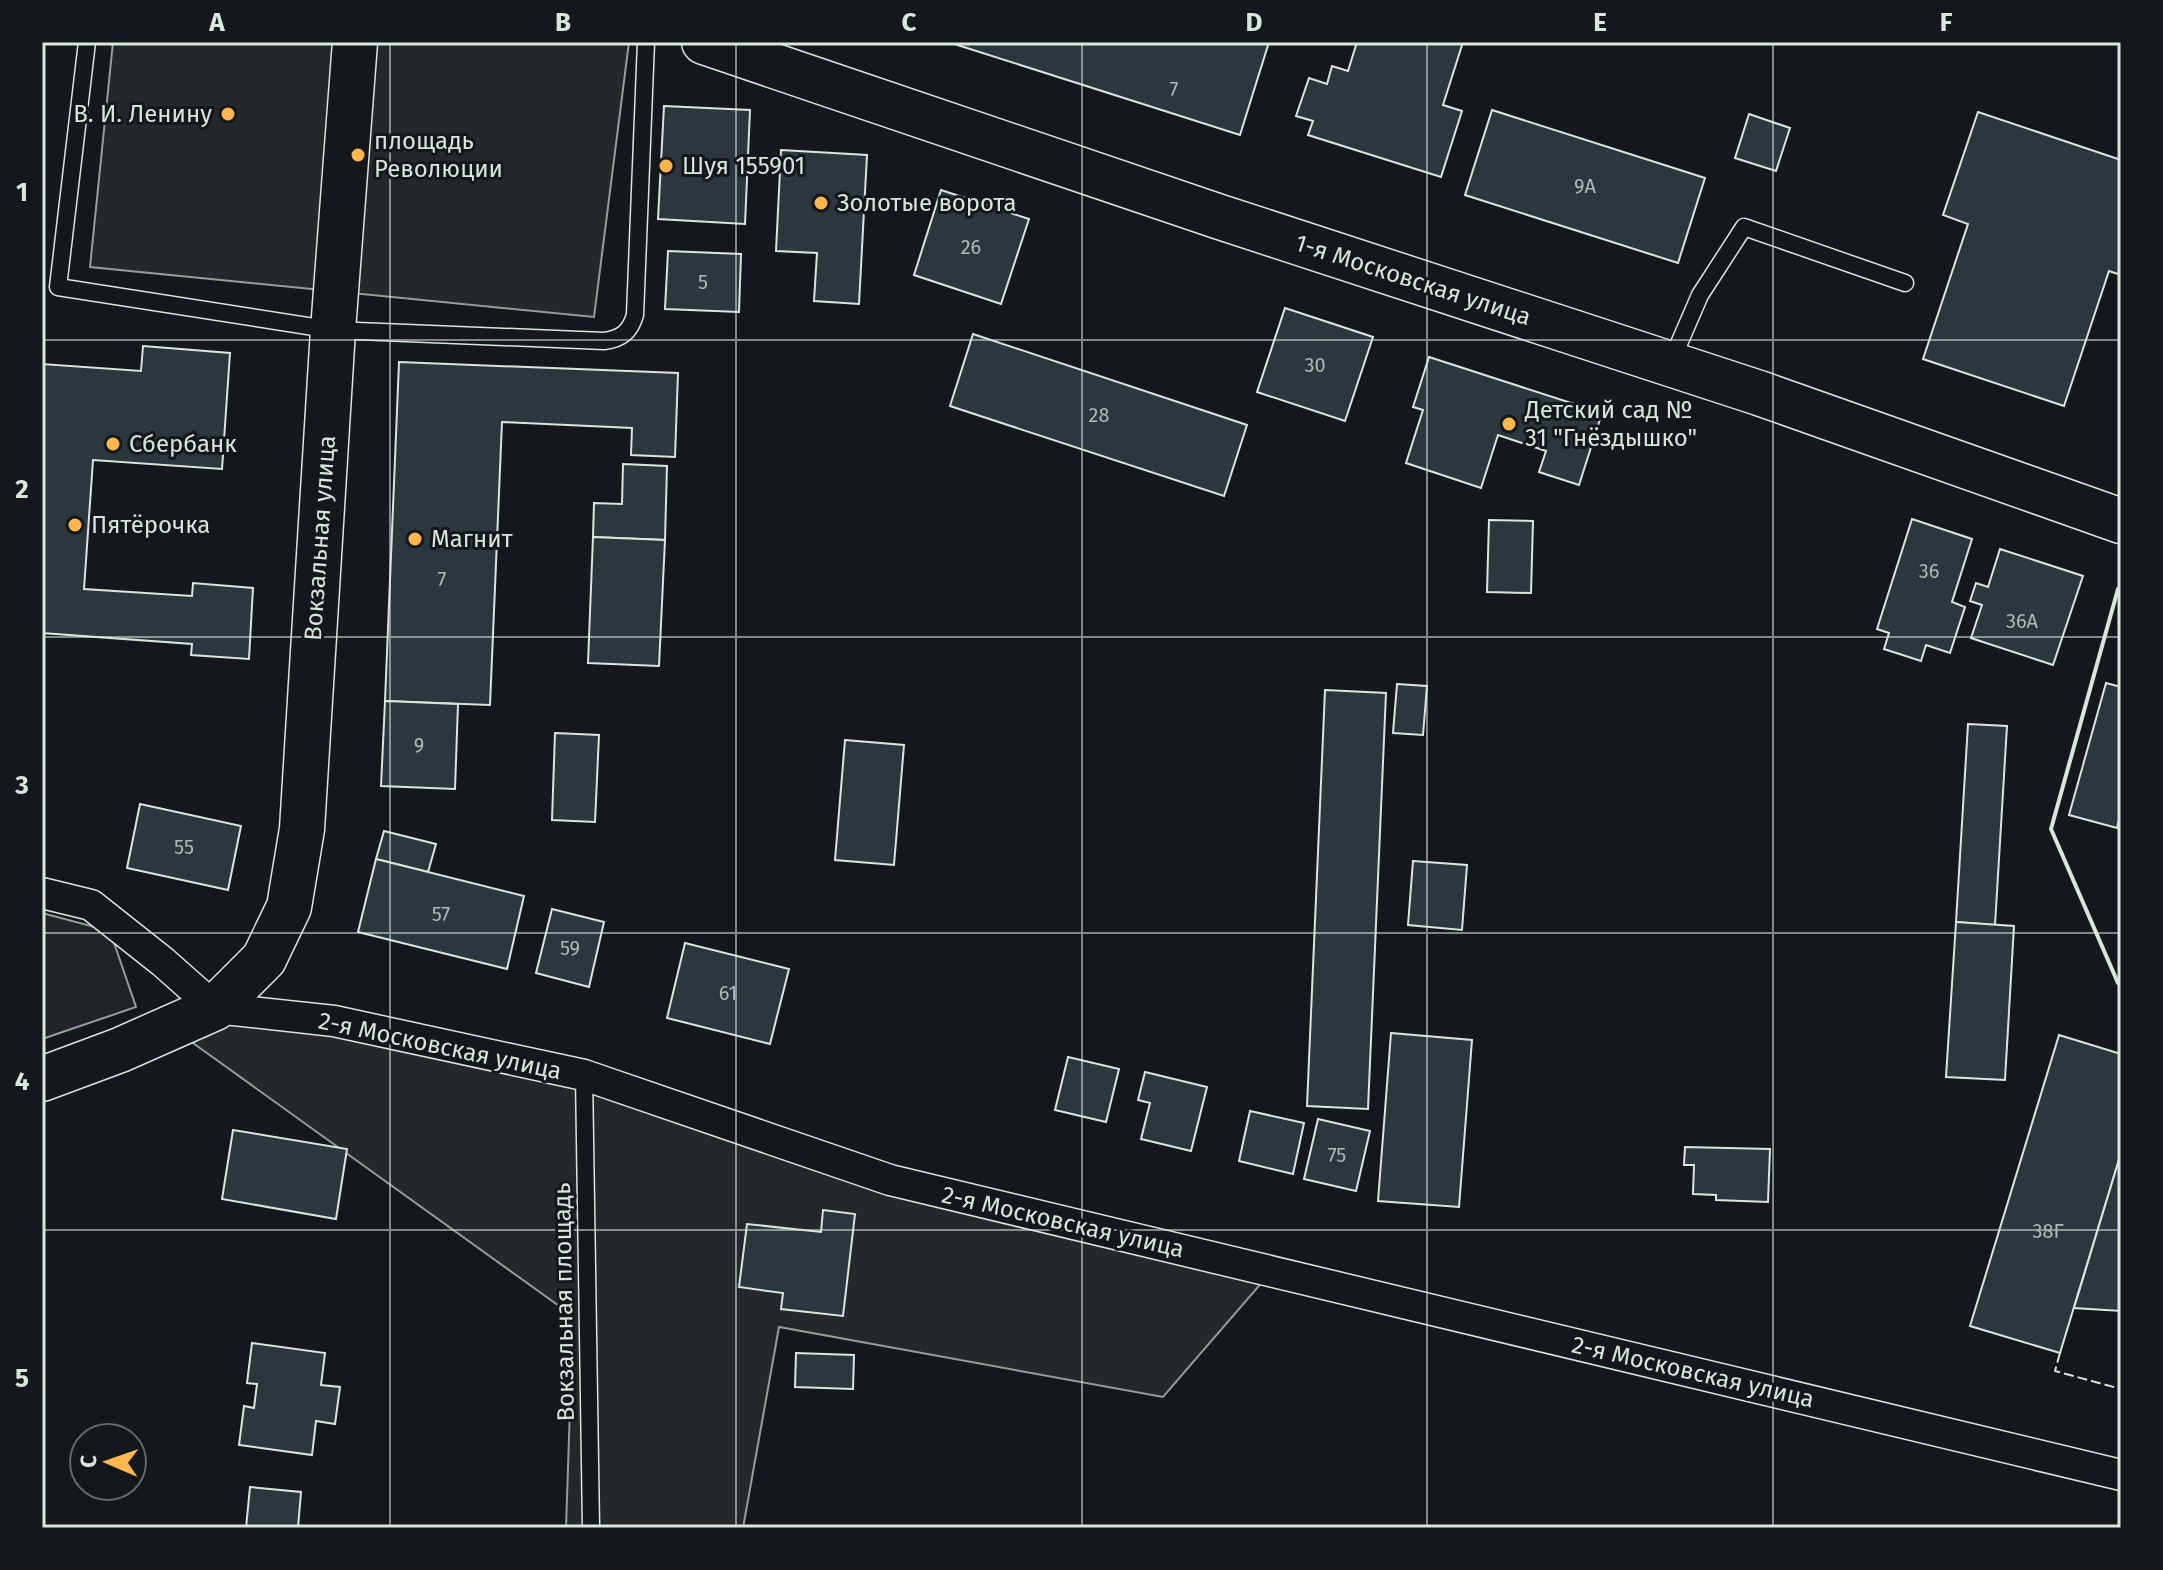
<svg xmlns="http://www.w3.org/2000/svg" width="2163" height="1570" viewBox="0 0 2163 1570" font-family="'Fira Sans',sans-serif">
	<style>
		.green { fill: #202428; stroke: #939e99; stroke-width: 2 }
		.parking { fill: #24282b; stroke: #939e99; stroke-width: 2 }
		.building { fill: #2c363c; stroke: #d8e6dc; stroke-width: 2 }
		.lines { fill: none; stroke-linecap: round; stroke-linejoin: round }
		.lane-casing { stroke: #d8e6dc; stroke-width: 19 }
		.street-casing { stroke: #d8e6dc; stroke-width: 33 }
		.secondary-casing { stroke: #d8e6dc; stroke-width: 47 }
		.lane { stroke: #14181c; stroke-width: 16 }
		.street { stroke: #14181c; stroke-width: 30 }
		.secondary { stroke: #14181c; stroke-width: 44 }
		.fence { stroke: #d8e6dc; stroke-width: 2; stroke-dasharray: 10 4; stroke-linecap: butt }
		.wall { stroke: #d8e6dc; stroke-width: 4 }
		.grid { fill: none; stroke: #d8e6dc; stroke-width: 2; stroke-opacity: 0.55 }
		.poi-dot { fill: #ffb74d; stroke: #14181c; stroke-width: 3 }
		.labels { text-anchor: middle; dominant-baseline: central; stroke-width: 6; stroke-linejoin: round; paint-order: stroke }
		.number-label { font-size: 20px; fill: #adbab4 }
		.poi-label { font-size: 24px; fill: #d8e6dc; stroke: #14181c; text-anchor: start }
		.street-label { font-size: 24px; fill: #d8e6dc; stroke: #14181c }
		.neatline { fill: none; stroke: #d8e6dc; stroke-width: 3 }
		.grid-label { font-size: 26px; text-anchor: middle; font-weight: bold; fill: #d8e6dc }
	</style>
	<rect width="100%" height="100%" fill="#14181c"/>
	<!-- green -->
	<path class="green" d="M 42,913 L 110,931 L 136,1007 L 42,1039 Z"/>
	<!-- parking -->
	<g class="parking">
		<path d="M 113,42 L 629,42 L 594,317 L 90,267 Z"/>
		<path d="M 215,1008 L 584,1075 L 890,1180 L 1271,1272 L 1163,1397 L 779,1327 L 743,1528 L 566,1528 L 573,1316 L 172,1028 Z"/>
	</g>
	<!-- building -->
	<g class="building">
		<path d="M 948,42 L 1269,42 L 1240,135 Z"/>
		<path d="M 1357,42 L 1463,42 L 1443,105 L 1462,111 L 1441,177 L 1308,135 L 1313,121 L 1296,116 L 1309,78 L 1327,84 L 1332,66 L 1348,71 Z"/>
		<path d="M 664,106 L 750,110 L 745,224 L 658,219 Z"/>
		<path d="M 1492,110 L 1705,178 L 1678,263 L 1465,195 Z"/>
		<path d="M 1978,112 L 2121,160 L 2121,275 L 2109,271 L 2064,406 L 1923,359 L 1968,224 L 1943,215 Z"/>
		<path d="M 1749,114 L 1790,128 L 1776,171 L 1735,158 Z"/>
		<path d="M 781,150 L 867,155 L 859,304 L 814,301 L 817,253 L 776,251 Z"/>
		<path d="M 941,190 L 1029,219 L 1001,304 L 914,275 Z"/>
		<path d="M 668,251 L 741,254 L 739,312 L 665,309 Z"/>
		<path d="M 1285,308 L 1373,337 L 1345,421 L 1257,392 Z"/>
		<path d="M 973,334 L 1247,425 L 1224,496 L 950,406 Z"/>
		<path d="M 143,346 L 230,353 L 222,469 L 93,460 L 84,589 L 192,596 L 193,583 L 253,588 L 249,659 L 191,655 L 192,644 L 42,633 L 42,364 L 141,371 Z"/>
		<path d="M 1429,357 L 1602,413 L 1579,485 L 1539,472 L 1546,451 L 1498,435 L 1481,488 L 1406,463 L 1423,410 L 1413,407 Z"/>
		<path d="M 399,362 L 678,373 L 675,457 L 631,455 L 632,428 L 502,422 L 490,705 L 385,701 Z"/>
		<path d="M 623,464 L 667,466 L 665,540 L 593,537 L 594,503 L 622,504 Z"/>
		<path d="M 1912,519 L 1972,539 L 1952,602 L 1965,607 L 1950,653 L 1926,645 L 1921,661 L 1884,649 L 1889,633 L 1877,629 Z"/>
		<path d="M 1489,520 L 1533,521 L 1531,593 L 1487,592 Z"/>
		<path d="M 593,537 L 665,540 L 659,666 L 588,663 Z"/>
		<path d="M 2000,549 L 2083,576 L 2053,665 L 1971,638 L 1982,605 L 1970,601 L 1976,583 L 1988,587 Z"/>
		<path d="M 2106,683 L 2121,687 L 2121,812 L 2117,828 L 2069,815 Z"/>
		<path d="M 1397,684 L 1427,686 L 1423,735 L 1393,733 Z"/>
		<path d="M 1325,690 L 1386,693 L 1368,1109 L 1307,1106 Z"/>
		<path d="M 385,701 L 458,704 L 455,789 L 381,786 Z"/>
		<path d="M 1968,724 L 2007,726 L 1995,925 L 1956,922 Z"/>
		<path d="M 555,733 L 599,735 L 595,822 L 552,820 Z"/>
		<path d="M 845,740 L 904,745 L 894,865 L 835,860 Z"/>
		<path d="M 140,804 L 241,826 L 228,890 L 127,868 Z"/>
		<path d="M 384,831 L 436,844 L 428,872 L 376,859 Z"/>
		<path d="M 376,859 L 524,896 L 507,969 L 358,932 Z"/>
		<path d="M 1413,861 L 1467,865 L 1462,930 L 1408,925 Z"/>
		<path d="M 552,909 L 604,922 L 589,987 L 536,973 Z"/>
		<path d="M 1956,922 L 2014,926 L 2005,1080 L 1946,1077 Z"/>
		<path d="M 685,943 L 789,969 L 770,1044 L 667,1018 Z"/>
		<path d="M 1391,1033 L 1472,1040 L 1459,1207 L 1378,1201 Z"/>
		<path d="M 2059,1035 L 2121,1054 L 2121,1153 L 2060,1353 L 1970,1326 Z"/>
		<path d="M 1068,1057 L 1119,1069 L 1106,1122 L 1055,1110 Z"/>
		<path d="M 1145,1072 L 1207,1087 L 1191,1151 L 1141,1139 L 1150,1103 L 1138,1100 Z"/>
		<path d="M 1250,1111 L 1304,1123 L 1293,1174 L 1239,1161 Z"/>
		<path d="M 1318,1119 L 1370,1131 L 1356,1191 L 1304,1179 Z"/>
		<path d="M 233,1130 L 347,1149 L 336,1219 L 222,1199 Z"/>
		<path d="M 1685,1147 L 1770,1149 L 1768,1202 L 1716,1200 L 1716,1195 L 1693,1194 L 1694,1165 L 1684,1165 Z"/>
		<path d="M 2121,1153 L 2121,1311 L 2074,1308 Z"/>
		<path d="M 823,1210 L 855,1214 L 843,1316 L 781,1309 L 783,1293 L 739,1287 L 747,1224 L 821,1232 Z"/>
		<path d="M 252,1343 L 325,1353 L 321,1385 L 340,1387 L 335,1424 L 316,1421 L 312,1455 L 239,1445 L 244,1406 L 254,1408 L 257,1384 L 247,1383 Z"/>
		<path d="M 796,1353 L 854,1355 L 853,1389 L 795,1387 Z"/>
		<path d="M 250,1487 L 301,1492 L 298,1528 L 246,1528 Z"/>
	</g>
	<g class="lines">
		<!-- lane casing -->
		<g class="lane-casing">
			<g id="lane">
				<path d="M 87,42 L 58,287 L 333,330 L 604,341 C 621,339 630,332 635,315 L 646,42"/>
				<path d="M 1671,362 L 1700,295 L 1744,227 L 1905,283"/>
				<path d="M 584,1075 L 591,1528"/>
			</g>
		</g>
		<!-- street casing -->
		<g class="street-casing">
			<path id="street" d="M 42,893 L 91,905 L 163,962 L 215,1008 L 334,1021 L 584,1075 L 890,1180 L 2121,1475"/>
		</g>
		<!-- secondary casing -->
		<g class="secondary-casing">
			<g id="secondary">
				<path d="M 704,42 L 1220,217 L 1759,393 L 2121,521"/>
				<path d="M 42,1079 L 120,1050 L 215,1008 L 264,959 L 289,907 L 302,829 L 333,330 L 355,42"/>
			</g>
		</g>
		<!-- lane -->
		<use href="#lane" class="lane"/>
		<!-- street -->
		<use href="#street" class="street"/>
		<!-- secondary -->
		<use href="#secondary" class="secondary"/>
		<!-- fence -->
		<path class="fence" d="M 2060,1353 L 2055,1371 L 2121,1389"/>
		<!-- wall -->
		<path class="wall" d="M 2121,590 L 2118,589 L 2051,829 L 2118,983 L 2121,984"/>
	</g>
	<!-- grid -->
	<path class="grid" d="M 390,42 L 390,1528M 736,42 L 736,1528M 1082,42 L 1082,1528M 1427,42 L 1427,1528M 1773,42 L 1773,1528M 42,340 L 2121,340M 42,637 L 2121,637M 42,933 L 2121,933M 42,1230 L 2121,1230"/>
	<!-- markers -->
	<g class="poi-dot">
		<circle cx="228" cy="114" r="8"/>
		<circle cx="358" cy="155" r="8"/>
		<circle cx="666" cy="166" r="8"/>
		<circle cx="821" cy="203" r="8"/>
		<circle cx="1509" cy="424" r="8"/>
		<circle cx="113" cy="444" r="8"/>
		<circle cx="75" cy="525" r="8"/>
		<circle cx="415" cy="539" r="8"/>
	</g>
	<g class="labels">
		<!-- number labels -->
		<g class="number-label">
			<text x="1174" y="89">7</text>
			<text x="1585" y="186">9А</text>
			<text x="971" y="247">26</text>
			<text x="703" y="282">5</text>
			<text x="1315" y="365">30</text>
			<text x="1099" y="415">28</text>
			<text x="1929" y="571">36</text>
			<text x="442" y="579">7</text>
			<text x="2022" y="621">36А</text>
			<text x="419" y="745">9</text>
			<text x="184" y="847">55</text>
			<text x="441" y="914">57</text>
			<text x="570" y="948">59</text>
			<text x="728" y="993">61</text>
			<text x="1337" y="1155">75</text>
			<text x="2048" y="1231">38Г</text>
		</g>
		<!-- poi labels -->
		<g class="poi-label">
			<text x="212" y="114" text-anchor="end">В. И. Ленину</text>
			<text x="374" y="141">площадь<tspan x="374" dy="28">Революции</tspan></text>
			<text x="682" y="166">Шуя 155901</text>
			<text x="837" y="203">Золотые ворота</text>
			<text x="1525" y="410">Детский сад №<tspan x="1525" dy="28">31 "Гнёздышко"</tspan></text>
			<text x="129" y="444">Сбербанк</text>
			<text x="91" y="525">Пятёрочка</text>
			<text x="431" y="539">Магнит</text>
		</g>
		<!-- street labels -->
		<g class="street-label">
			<text transform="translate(1413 280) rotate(18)">1-я Московская улица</text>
			<text transform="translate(320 538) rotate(-86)">Вокзальная улица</text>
			<text transform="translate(440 1046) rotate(12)">2-я Московская улица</text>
			<text transform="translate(1063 1222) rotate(13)">2-я Московская улица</text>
			<text transform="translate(564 1302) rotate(-91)">Вокзальная площадь</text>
			<text transform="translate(1693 1372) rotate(13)">2-я Московская улица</text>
		</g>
	</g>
	<!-- border -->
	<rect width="2163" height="1570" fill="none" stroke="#14181c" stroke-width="88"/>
	<!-- north arrow -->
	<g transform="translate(108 1462) rotate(272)"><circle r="38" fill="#14181c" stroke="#626a69" stroke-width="2"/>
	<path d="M0-6L14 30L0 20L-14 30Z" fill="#ffb74d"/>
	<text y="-12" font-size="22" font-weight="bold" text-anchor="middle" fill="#d8e6dc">С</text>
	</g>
	<rect x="44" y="44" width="2075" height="1482" class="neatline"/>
	<g class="grid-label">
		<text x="217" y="31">A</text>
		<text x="563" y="31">B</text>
		<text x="909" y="31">C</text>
		<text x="1254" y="31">D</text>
		<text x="1600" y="31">E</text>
		<text x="1946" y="31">F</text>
		<text x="22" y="201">1</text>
		<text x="22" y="498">2</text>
		<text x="22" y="794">3</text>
		<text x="22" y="1090">4</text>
		<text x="22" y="1387">5</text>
	</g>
</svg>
